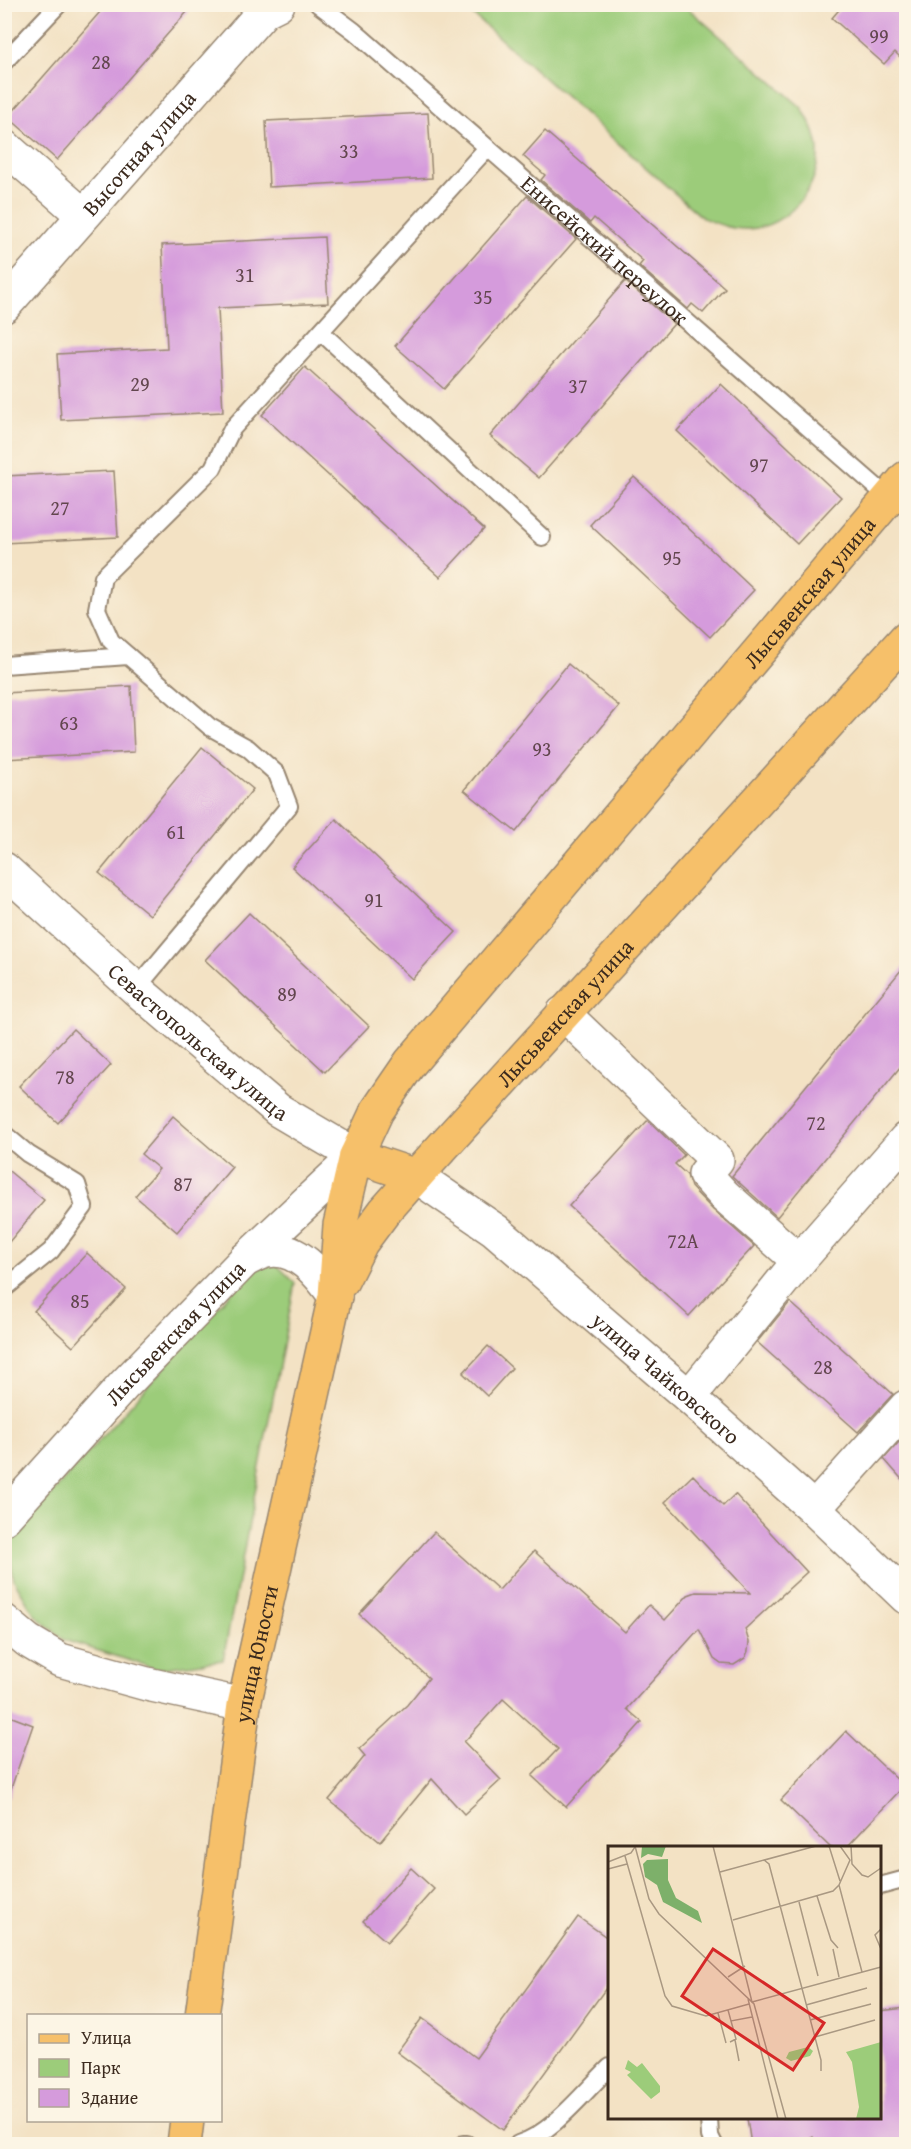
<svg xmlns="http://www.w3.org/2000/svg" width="911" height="2149" viewBox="0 0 911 2149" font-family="'Gentium Book Plus',serif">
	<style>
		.green { fill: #9ccc7a; stroke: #6c7b4c; stroke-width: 1.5 }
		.building { fill: #d59bdc }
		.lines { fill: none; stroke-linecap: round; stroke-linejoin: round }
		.service-casing { stroke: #978671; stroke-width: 20 }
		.minor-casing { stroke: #978671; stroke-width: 36 }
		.tertiary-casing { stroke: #978671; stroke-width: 36 }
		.primary-casing { stroke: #978671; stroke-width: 36 }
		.service { stroke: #fff; stroke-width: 16 }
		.minor { stroke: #fff; stroke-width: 33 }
		.tertiary { stroke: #fff; stroke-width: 33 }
		.primary { stroke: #f6c06b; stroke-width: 33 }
		.labels { text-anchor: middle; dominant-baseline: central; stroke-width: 5; stroke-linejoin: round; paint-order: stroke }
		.number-label { font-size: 20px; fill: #62464e }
		.street-label { font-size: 22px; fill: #3b2a1e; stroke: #fcf5e5 }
		.inset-road { fill: none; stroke: #a99882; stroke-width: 1.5 }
		.view { fill: #d62828; fill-opacity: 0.15; stroke: #d62828; stroke-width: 3 }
		.inset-edge { fill: none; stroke: #3b2a1e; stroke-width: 3 }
	</style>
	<rect width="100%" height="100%" fill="#fcf5e5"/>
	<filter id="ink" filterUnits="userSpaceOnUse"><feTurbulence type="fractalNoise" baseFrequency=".0167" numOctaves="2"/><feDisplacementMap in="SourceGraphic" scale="12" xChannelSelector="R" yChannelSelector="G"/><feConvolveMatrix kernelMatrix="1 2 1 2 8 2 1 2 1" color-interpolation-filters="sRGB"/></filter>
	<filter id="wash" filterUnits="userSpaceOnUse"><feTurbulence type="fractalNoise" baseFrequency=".008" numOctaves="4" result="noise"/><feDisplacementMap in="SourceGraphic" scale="24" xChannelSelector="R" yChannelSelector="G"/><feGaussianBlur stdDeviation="1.35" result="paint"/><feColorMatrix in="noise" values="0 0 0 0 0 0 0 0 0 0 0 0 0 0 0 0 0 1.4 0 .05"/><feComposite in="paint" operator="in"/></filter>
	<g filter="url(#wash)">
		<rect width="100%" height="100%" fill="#f3e2c4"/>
		<!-- green -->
		<g class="green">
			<path d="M 462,5 L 684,5 L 801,107 C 809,120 817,134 818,150 C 820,189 787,227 748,229 C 732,230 718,224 703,218 Z"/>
			<path d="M 274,1262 L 295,1283 L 223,1660 L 157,1669 L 64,1640 L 35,1615 L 14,1580 L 7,1544 L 250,1271 Z"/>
		</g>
		<g id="blocks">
			<!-- building -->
			<g class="building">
				<path d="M 107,4 L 194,4 L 57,160 L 8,117 Z"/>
				<path d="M 844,4 L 906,4 L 906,63 L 895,52 L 884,64 L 832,18 Z"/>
				<path d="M 428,113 L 432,178 L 269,187 L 266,121 Z"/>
				<path d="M 545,131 L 725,288 L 703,313 L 692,304 L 688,309 L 639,266 L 643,261 L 594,218 L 590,223 L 541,180 L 545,175 L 523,156 Z"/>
				<path d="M 527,196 L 576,239 L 444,389 L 395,346 Z"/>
				<path d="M 324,237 L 328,303 L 218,308 L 223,412 L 61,420 L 57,354 L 167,348 L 162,245 Z"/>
				<path d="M 625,281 L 674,324 L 539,478 L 490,436 Z"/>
				<path d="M 305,367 L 484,529 L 440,577 L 262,415 Z"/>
				<path d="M 721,384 L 841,497 L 797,544 L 677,431 Z"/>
				<path d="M 114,471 L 118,537 L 4,543 L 4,476 Z"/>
				<path d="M 634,477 L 754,590 L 710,637 L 590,525 Z"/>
				<path d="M 568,664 L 619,706 L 516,832 L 464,790 Z"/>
				<path d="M 131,686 L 134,752 L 4,759 L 4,693 Z"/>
				<path d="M 202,747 L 253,789 L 150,915 L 99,873 Z"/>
				<path d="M 336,819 L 456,932 L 412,979 L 292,867 Z"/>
				<path d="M 249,913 L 369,1026 L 325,1072 L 205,960 Z"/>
				<path d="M 906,964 L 906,1060 L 777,1217 L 732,1176 Z"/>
				<path d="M 73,1029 L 111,1065 L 58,1123 L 19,1086 Z"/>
				<path d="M 173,1116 L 232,1167 L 177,1232 L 135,1196 L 159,1169 L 141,1154 Z"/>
				<path d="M 648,1120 L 684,1155 L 675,1164 L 687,1175 L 691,1187 L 713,1210 L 754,1246 L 689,1316 L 569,1206 Z"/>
				<path d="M 4,1167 L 44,1200 L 4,1248 Z"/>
				<path d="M 87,1253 L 126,1289 L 73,1347 L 34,1311 Z"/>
				<path d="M 790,1302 L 893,1394 L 858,1432 L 757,1342 Z"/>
				<path d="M 488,1346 L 512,1368 L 487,1396 L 463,1373 Z"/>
				<path d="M 906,1434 L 906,1484 L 884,1459 Z"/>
				<path d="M 693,1475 L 723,1506 L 735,1494 L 807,1572 L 745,1629 L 749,1642 L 748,1651 L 745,1658 L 734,1665 L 721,1664 L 714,1659 L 699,1629 L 627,1709 L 642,1722 L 566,1807 L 532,1776 L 558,1749 L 503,1699 L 464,1742 L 501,1780 L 464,1814 L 432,1779 L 380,1842 L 329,1800 L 365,1756 L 359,1749 L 407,1705 L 429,1678 L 359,1614 L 434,1532 L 499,1590 L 534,1551 L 625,1632 L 649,1605 L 665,1620 L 688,1595 L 696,1592 L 750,1593 L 665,1502 Z"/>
				<path d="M 4,1714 L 33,1725 L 8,1797 L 4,1796 Z"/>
				<path d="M 846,1731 L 904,1786 L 846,1848 L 831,1848 L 781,1800 Z"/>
				<path d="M 411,1868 L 434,1889 L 387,1942 L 363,1921 Z"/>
				<path d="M 578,1917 L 609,1939 L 609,1984 L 503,2130 L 397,2052 L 422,2018 L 476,2058 Z"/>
				<path d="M 906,2008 L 906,2145 L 814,2145 L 813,2137 L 767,2145 L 751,2145 L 747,2118 L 879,2118 L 879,2011 Z"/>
			</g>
		</g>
	</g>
	<g filter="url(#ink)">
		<use href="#blocks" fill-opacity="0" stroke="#978671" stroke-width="1.5"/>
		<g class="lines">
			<!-- service casing -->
			<g class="service-casing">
				<g id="service">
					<path id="s1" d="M 318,4 L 354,31 L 889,498"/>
					<path d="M 4,62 L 59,4"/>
					<path d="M 321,332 L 542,537"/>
					<path d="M 4,665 L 128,656"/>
					<path d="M 136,989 L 289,806 L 277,774 L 248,748 L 210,727 L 111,641 L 97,609 L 103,577 L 213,468 L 232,429 L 487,148"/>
					<path d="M 4,1134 L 28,1154 L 77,1184 L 84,1207 L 51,1251 L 4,1289"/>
					<path d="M 880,1886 L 906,1879"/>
					<path d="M 709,2118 L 710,2136 L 714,2144"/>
					<path d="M 463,2144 L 467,2144"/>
					<path d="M 518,2144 C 552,2134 584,2092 610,2067"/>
				</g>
			</g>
			<!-- minor casing -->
			<g class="minor-casing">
				<g id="minor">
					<path d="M 4,146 L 83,215"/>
					<path id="s2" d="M 4,306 L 264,11 L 278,4"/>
					<path d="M 563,1013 L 717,1160 L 705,1174 L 725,1196 L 799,1261 L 689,1397"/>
					<path id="s3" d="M 416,1176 L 495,1230 L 689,1397 L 814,1509 L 906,1597"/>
					<path d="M 245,1260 C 252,1257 260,1252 267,1251 C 297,1245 320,1275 335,1296"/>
					<path d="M 799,1261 L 906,1139"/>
					<path d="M 814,1509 L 906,1407"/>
					<path id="s4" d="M 4,1518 L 124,1385 L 245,1260 L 356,1156"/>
					<path d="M 4,1621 L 28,1641 L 60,1660 L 147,1684 L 244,1705"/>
				</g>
			</g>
			<!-- tertiary casing -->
			<g class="tertiary-casing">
				<g id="tertiary">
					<path id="s5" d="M 4,869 L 136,989 L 278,1110 L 356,1156"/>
				</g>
			</g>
			<!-- primary casing -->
			<g class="primary-casing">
				<g id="primary">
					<path d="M 356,1156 L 416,1176"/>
					<path id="s6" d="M 342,1281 L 361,1243 L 384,1212 L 416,1176 L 906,638"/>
					<path id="s7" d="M 202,2016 L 244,1705 L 335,1296 L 340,1225 L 356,1156 L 377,1111 L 410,1063 L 906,478"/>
					<path d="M 184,2144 L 187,2120"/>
				</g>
			</g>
			<!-- service -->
			<use href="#service" class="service"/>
			<!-- minor -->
			<use href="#minor" class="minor"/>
			<!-- tertiary -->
			<use href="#tertiary" class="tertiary"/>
			<!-- primary -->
			<use href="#primary" class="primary"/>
		</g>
	</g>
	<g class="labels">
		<!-- number labels -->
		<g class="number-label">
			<text x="879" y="35">99</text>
			<text x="101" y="61">28</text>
			<text x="349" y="150">33</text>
			<text x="245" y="274">31</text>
			<text x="483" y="296">35</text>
			<text x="140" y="383">29</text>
			<text x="578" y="385">37</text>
			<text x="759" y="464">97</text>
			<text x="60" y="507">27</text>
			<text x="672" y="557">95</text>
			<text x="69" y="722">63</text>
			<text x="542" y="748">93</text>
			<text x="176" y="831">61</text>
			<text x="374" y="899">91</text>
			<text x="287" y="993">89</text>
			<text x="65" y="1076">78</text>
			<text x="816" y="1122">72</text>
			<text x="183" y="1183">87</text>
			<text x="683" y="1240">72А</text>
			<text x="80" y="1300">85</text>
			<text x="823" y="1366">28</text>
		</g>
		<!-- street labels -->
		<g class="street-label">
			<text stroke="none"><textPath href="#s2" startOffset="204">Высотная улица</textPath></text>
			<text stroke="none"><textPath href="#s1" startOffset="378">Енисейский переулок</textPath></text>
			<text stroke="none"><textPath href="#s7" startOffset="1600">Лысьвенская улица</textPath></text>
			<text stroke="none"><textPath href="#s6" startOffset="350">Лысьвенская улица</textPath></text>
			<text stroke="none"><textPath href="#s5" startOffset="260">Севастопольская улица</textPath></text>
			<text stroke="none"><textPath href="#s4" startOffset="252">Лысьвенская улица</textPath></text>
			<text stroke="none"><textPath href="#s3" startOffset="322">улица Чайковского</textPath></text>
			<text stroke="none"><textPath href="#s7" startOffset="366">улица Юности</textPath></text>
		</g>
	</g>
	<!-- overview -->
	<g transform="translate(608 1846)">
		<rect width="273" height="273" fill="#f3e2c4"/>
		<path d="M 273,196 L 273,273 L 248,273 L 251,261 L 244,216 L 238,206 ZM 200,201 L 205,205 L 202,210 L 183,215 L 178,212 L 181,206 ZM 20,214 L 29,221 L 34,217 L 52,240 L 52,246 L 43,253 L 19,229 L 23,226 L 17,223 Z" fill="#9ccc7a"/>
		<path d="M 34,0 L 58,0 L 54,11 L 40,8 L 33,12 ZM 60,13 L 60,34 L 68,52 L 90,65 L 94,77 L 55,56 L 49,39 L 37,31 L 35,18 L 39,14 Z" fill="#7db06a"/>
		<path class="inset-road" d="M 27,0 L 41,53 L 51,68 L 146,158 L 178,273M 105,0 L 144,156 L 273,121M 221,0 L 232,35M 232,0 L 242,14 L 231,39 L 254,126M 243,0 L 244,18 L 254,29 L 260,31 L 273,22M 17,10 L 57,150 L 64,160 L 98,170 L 141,158M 156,14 L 161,18 L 213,214 L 213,225M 0,16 L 23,7 L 27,1M 0,23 L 19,18M 112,26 L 208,0M 209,50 L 223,94 L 230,102M 191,56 L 210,130M 125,74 L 225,45 L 231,39M 273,83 L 267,89 L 273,103M 225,103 L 231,131M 120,131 L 137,120M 140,153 L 170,273M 198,159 L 259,142M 120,164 L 123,175 L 144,171M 110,167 L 118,197M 202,174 L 263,158M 207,191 L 267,174M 127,194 L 131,215M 122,196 L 128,193 L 123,175"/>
		<path class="view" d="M 105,103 L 216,177 L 185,224 L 74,150 Z"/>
		<rect width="273" height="273" class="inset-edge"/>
	</g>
	<!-- margin -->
	<rect width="911" height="2149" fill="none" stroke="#fcf5e5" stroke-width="24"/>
	<!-- legend -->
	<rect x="27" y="2014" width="195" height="108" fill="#fcf5e5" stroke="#afa495" stroke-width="1.5"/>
	<rect x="39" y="2034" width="30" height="9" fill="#f6c06b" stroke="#afa495" stroke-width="1.5"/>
	<text x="81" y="2044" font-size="18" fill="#3b2a1e">Улица</text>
	<rect x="39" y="2059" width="30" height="18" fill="#9ccc7a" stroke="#afa495" stroke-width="1.5"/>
	<text x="81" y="2074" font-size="18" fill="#3b2a1e">Парк</text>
	<rect x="39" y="2089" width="30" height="18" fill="#d59bdc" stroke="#afa495" stroke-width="1.5"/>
	<text x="81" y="2104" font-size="18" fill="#3b2a1e">Здание</text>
</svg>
